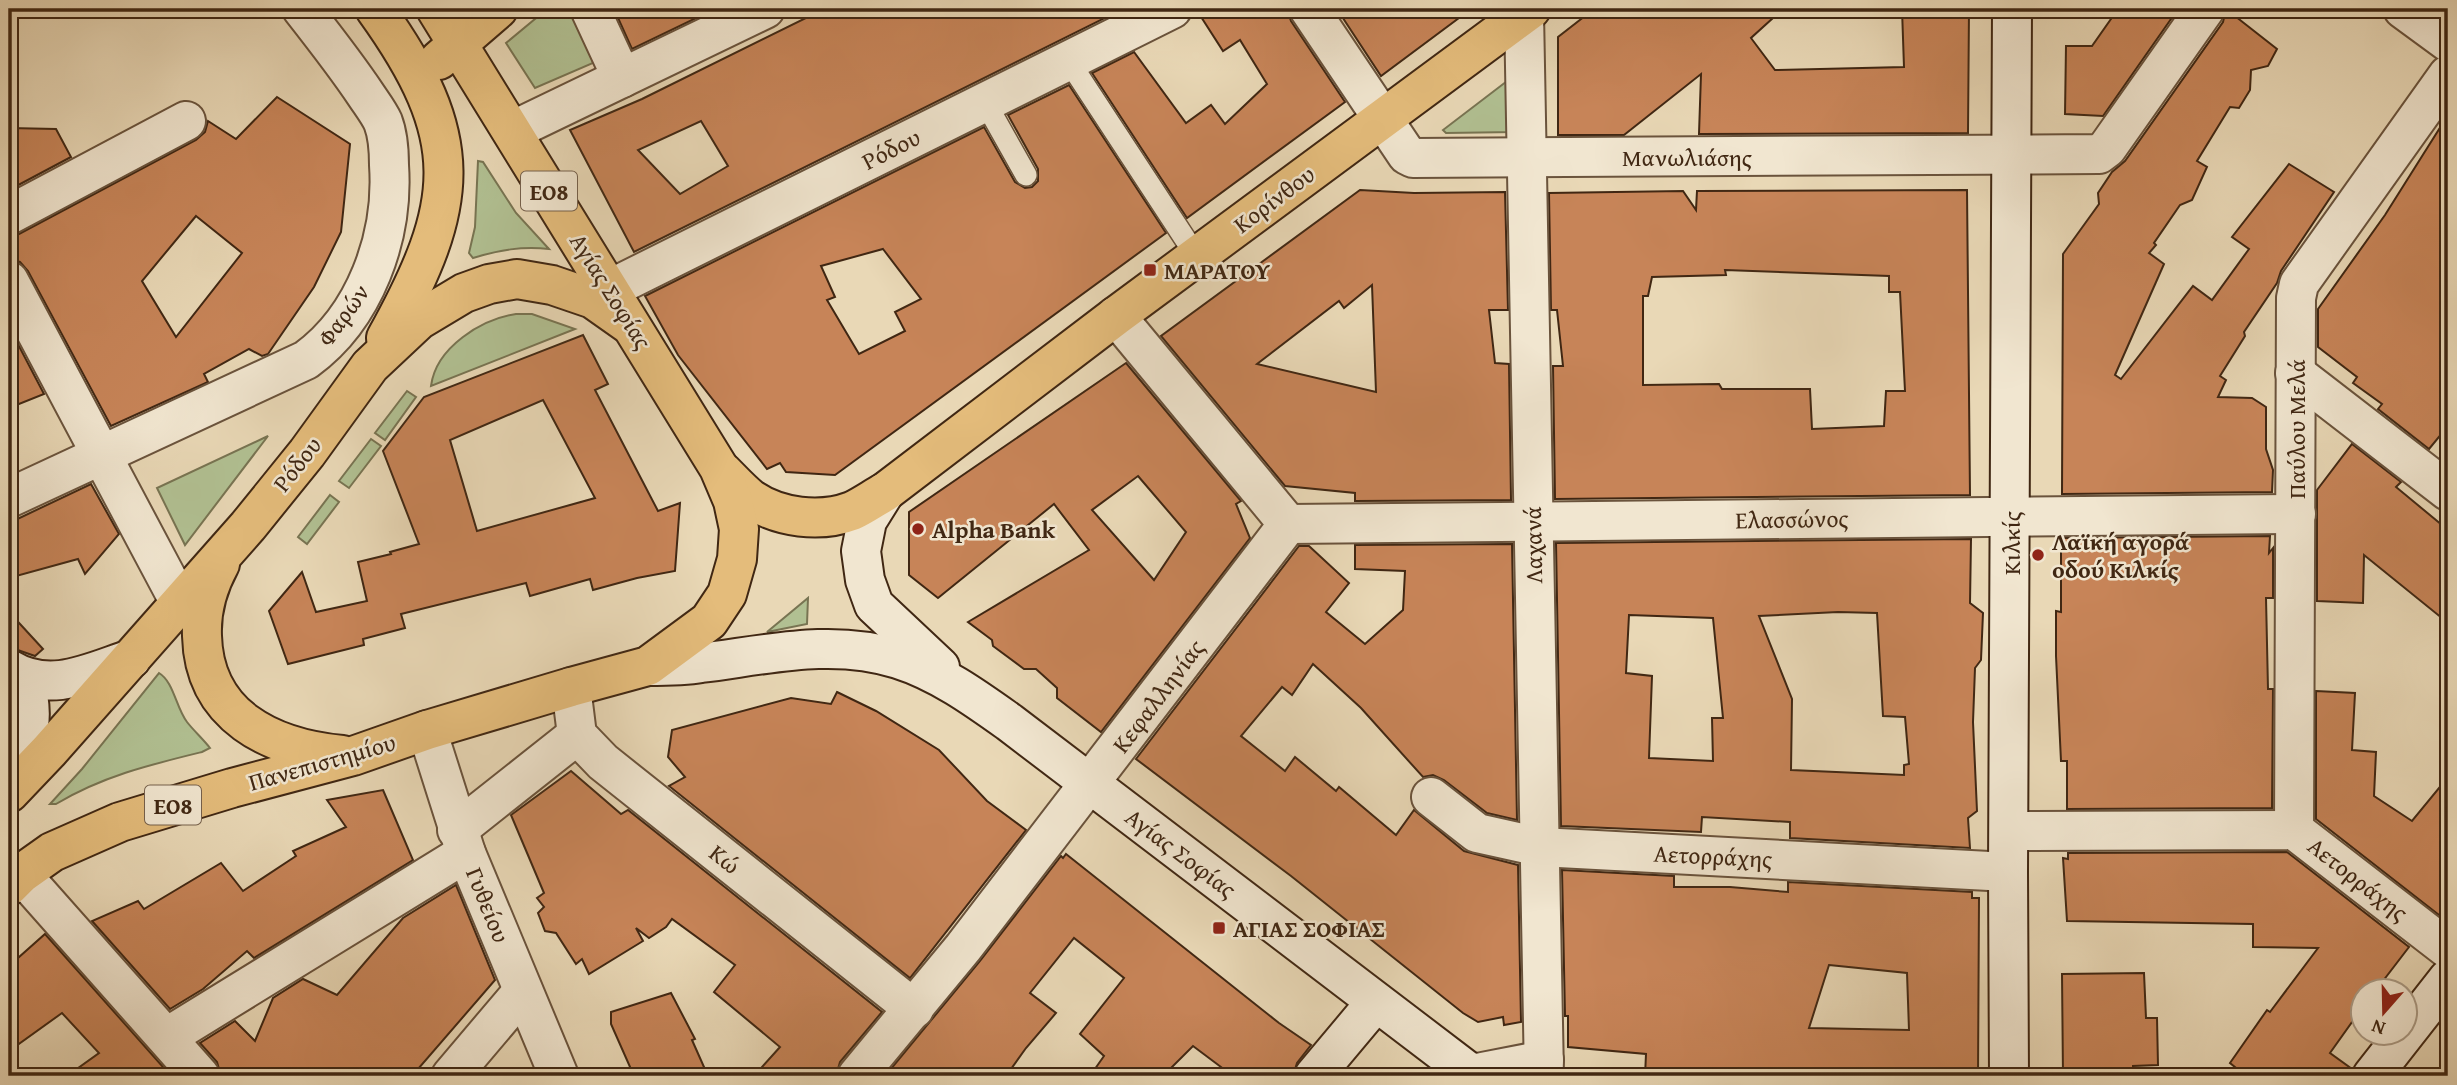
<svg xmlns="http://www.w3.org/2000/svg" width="2457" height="1085" viewBox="0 0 2457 1085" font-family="'Gentium Book Plus',serif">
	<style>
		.green { fill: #b1c092; stroke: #787452; stroke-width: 2 }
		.building { fill: #c78458; stroke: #402713; stroke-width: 2; fill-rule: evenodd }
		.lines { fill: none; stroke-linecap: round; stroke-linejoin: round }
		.lane-casing { stroke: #6a533c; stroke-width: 24 }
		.street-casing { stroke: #6a533c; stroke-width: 42 }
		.secondary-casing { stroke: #402713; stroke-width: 42 }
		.primary-casing { stroke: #402713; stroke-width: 42 }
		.lane { stroke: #f1e6d0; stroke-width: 21 }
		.street { stroke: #f1e6d0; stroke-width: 38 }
		.secondary { stroke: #f1e6d0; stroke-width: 38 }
		.primary { stroke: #e4bc7b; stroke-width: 38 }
		.poi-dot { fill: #8f2418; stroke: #f1e6d0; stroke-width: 2.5 }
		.labels { text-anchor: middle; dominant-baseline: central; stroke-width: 5; stroke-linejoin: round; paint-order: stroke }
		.shield { fill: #f1e6d0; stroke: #75604c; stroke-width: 2 }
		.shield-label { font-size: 23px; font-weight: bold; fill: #402713 }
		.street-label { font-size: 24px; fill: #402713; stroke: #f1e6d0 }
		.poi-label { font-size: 24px; font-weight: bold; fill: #402713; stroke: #f1e6d0; text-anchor: start }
	</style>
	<rect width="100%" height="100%" fill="#e9d8b6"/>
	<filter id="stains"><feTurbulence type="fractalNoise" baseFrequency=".00286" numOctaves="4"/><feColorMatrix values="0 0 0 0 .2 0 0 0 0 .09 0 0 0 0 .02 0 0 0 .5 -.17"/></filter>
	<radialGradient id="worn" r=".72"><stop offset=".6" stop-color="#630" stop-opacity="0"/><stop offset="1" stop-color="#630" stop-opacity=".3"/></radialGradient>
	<!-- green -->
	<g class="green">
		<path d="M 547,9 L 580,9 L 593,63 L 535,88 L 506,43 Z"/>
		<path d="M 1515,75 L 1515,132 L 1446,133 L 1443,130 Z"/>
		<path d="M 478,161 L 483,162 L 516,213 L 549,249 C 522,246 499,250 473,258 L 469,253 L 475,227 Z"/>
		<path d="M 516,314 L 532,314 L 575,329 L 431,386 C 436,347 482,319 516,314 Z"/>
		<path d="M 407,391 L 416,397 L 385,440 L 375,433 Z"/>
		<path d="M 268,436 L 185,545 L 157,488 Z"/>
		<path d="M 371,439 L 381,446 L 349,488 L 339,481 Z"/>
		<path d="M 330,495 L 339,502 L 307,544 L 298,537 Z"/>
		<path d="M 808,598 L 807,624 L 767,632 Z"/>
		<path d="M 159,673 C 174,682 176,708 187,722 C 194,731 203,739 210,748 L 202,752 C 149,765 103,776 56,804 L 50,804 L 82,769 Z"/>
	</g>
	<!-- building -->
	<g class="building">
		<path d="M 614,9 L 715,9 L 632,49 Z"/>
		<path d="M 824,9 L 1101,9 L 1107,17 L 634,252 L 570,130 L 642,99 ZM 701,121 L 728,166 L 680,194 L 638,150 Z"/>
		<path d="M 1196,9 L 1287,9 L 1291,21 L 1345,102 L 1187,218 L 1092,73 L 1134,52 L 1186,123 L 1211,105 L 1225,124 L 1267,84 L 1240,40 L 1223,51 Z"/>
		<path d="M 1337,9 L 1471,9 L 1381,76 Z"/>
		<path d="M 1594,9 L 1783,9 L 1751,38 L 1775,70 L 1904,67 L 1902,9 L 1969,9 L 1968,133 L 1699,134 L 1701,74 L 1624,135 L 1558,135 L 1558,37 Z"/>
		<path d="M 2118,9 L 2178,9 L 2103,116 L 2065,114 L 2066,46 L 2092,46 Z"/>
		<path d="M 2226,9 L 2277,49 L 2268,66 L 2251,70 L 2250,90 L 2239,108 L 2230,107 L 2197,161 L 2207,167 L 2192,200 L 2180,205 L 2154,243 L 2156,245 L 2149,253 L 2164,264 L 2115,375 L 2121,379 L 2193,286 L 2212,300 L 2249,249 L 2232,237 L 2289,164 L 2334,192 L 2281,271 L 2277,283 L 2244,332 L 2245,336 L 2220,376 L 2226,380 L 2218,397 L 2252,398 L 2266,407 L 2266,449 L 2273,470 L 2272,492 L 2062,494 L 2063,254 L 2099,204 L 2098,193 L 2112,172 L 2125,161 L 2223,22 Z"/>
		<path d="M 1069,85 L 1166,233 L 835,475 L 786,472 L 780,463 L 767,469 L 678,355 L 645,296 L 984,127 L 1015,182 L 1025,188 L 1032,187 L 1038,181 L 1038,169 L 1008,115 ZM 883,249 L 921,299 L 895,312 L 905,331 L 859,354 L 827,300 L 835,297 L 821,266 Z"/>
		<path d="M 277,97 L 350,144 L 341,232 L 314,287 L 268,354 L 262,356 L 249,349 L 204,374 L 208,382 L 111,426 L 28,271 L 20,262 L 9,259 L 9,237 L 19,234 L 196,140 L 205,132 L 208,121 L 236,139 ZM 196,216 L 242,253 L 176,337 L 142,281 Z"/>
		<path d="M 2448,115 L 2448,426 L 2429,449 L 2378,409 L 2382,404 L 2353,383 L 2357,377 L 2318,347 L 2318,309 L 2385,215 Z"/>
		<path d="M 9,128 L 56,129 L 71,157 L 9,190 Z"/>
		<path d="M 1360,190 L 1414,193 L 1505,192 L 1508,310 L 1489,310 L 1495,363 L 1509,364 L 1511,500 L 1355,501 L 1355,493 L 1285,486 L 1161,336 ZM 1372,285 L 1376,392 L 1257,364 L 1339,301 L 1344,308 Z"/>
		<path d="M 1967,190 L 1970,495 L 1555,499 L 1553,366 L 1563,366 L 1557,310 L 1551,310 L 1549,193 L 1683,191 L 1696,210 L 1697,191 ZM 1725,270 L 1889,276 L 1889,292 L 1900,292 L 1905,391 L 1886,391 L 1884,426 L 1812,429 L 1810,389 L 1722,389 L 1719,384 L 1643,385 L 1643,296 L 1648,296 L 1652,277 L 1726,275 Z"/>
		<path d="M 9,327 L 44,394 L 9,408 Z"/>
		<path d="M 583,335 L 608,384 L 595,390 L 658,511 L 680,503 L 675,571 L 637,578 L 593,590 L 590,579 L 530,596 L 526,583 L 401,614 L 405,628 L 363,639 L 364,645 L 288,664 L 269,611 L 302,572 L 316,612 L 367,601 L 358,562 L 391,554 L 390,552 L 419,544 L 383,451 L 424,397 ZM 543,400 L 595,498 L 477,531 L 450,440 Z"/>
		<path d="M 1126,363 L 1241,501 L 1236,504 L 1250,538 L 1101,732 L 1057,698 L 1057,688 L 1036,669 L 1024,669 L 993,646 L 992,640 L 968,622 L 1089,550 L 1054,504 L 938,598 L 909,575 L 909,512 ZM 1138,476 L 1186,532 L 1154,580 L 1092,510 Z"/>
		<path d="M 2352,444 L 2401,482 L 2396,487 L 2448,530 L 2448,623 L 2364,555 L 2363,603 L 2317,601 L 2317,490 Z"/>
		<path d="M 91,484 L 119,534 L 85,574 L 78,559 L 9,578 L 9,523 Z"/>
		<path d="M 2270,536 L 2269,553 L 2273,548 L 2273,598 L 2266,598 L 2268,689 L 2273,689 L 2272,808 L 2067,809 L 2067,761 L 2061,761 L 2056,656 L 2056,611 L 2061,612 L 2061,538 Z"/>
		<path d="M 1971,539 L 1970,603 L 1983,613 L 1981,660 L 1975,668 L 1973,722 L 1977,811 L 1968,818 L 1970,848 L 1790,838 L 1790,822 L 1702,817 L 1701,832 L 1561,826 L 1556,543 ZM 1838,612 L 1877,613 L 1883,716 L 1905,717 L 1909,764 L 1904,765 L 1904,775 L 1791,770 L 1792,699 L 1759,616 ZM 1629,615 L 1713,618 L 1723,718 L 1712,718 L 1713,761 L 1649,758 L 1652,676 L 1626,673 Z"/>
		<path d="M 1512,544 L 1517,820 L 1487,813 L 1444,780 L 1433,775 L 1423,777 L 1361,708 L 1313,664 L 1292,695 L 1282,687 L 1241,736 L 1285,771 L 1295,757 L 1336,791 L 1339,787 L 1396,835 L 1414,810 L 1464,851 L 1518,865 L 1521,1022 L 1504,1025 L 1503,1017 L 1478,1022 L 1463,1013 L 1291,876 L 1136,759 L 1299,546 L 1309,546 L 1349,583 L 1326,612 L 1365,644 L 1403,610 L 1405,571 L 1355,569 L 1355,545 Z"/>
		<path d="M 9,612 L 43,649 L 35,656 L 9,647 Z"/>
		<path d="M 2316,691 L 2355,693 L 2352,750 L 2376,752 L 2374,796 L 2412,821 L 2448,777 L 2448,922 L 2316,819 Z"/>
		<path d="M 837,692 L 876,711 L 939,750 L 987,801 L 1026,830 L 910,978 L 669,786 L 685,777 L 668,757 L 672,730 L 791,698 L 831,704 Z"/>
		<path d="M 571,771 L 621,814 L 628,810 L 882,1012 L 840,1062 L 836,1076 L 754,1076 L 780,1047 L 714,992 L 735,965 L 672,919 L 666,927 L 649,938 L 636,928 L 643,941 L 589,974 L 582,959 L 576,964 L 556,933 L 545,931 L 538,913 L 544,907 L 537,898 L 544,893 L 511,815 Z"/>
		<path d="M 383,790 L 413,860 L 254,958 L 247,951 L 203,989 L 170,1009 L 92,921 L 138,901 L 144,909 L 221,863 L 243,891 L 296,856 L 293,851 L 346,827 L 327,800 Z"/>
		<path d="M 2287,852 L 2409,947 L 2376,990 L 2362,990 L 2362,1008 L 2330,1053 L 2352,1069 L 2351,1076 L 2246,1076 L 2230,1063 L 2267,1010 L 2270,1012 L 2318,948 L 2253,947 L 2253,924 L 2067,921 L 2063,858 L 2068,859 L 2068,853 Z"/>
		<path d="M 1066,854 L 1279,1023 L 1311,1045 L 1297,1063 L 1293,1076 L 1233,1076 L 1193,1046 L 1163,1076 L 1090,1076 L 1104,1056 L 1080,1034 L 1124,978 L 1074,938 L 1030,993 L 1056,1013 L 1026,1048 L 1006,1076 L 885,1076 L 980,961 L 1061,856 L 1063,858 Z"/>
		<path d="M 1562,870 L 1674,876 L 1674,887 L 1730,887 L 1788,892 L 1788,882 L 1972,892 L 1972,898 L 1979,898 L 1978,1076 L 1645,1076 L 1646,1054 L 1568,1047 L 1568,1016 L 1565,1016 ZM 1829,965 L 1907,973 L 1909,1030 L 1809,1028 Z"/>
		<path d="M 456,885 L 495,980 L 412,1076 L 221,1076 L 217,1062 L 200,1043 L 235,1021 L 255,1041 L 273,998 L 303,979 L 337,995 L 403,918 Z"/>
		<path d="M 45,934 L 171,1076 L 67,1076 L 99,1053 L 62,1013 L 9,1051 L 9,966 Z"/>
		<path d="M 2144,973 L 2146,1018 L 2157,1018 L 2158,1065 L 2133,1066 L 2133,1076 L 2063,1076 L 2062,974 Z"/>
		<path d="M 671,993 L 695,1039 L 692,1040 L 708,1076 L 634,1076 L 611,1024 L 611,1012 Z"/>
	</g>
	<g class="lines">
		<!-- lane casing -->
		<g class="lane-casing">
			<g id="lane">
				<path d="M 1068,60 L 1197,257"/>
				<path d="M 985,102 L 1026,175"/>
			</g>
		</g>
		<!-- street casing -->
		<g class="street-casing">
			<g id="street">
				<path d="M 590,9 L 622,78"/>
				<path d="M 1309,9 L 1407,155 L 1413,158 L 2099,154 L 2107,148 L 2205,9"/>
				<path d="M 2403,9 L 2448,42"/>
				<path d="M 1524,13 L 1544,1076"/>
				<path d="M 512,131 L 765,9"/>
				<path d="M 9,215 L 186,121"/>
				<path d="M 9,281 L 179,601"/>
				<path d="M 610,289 L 1172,9"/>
				<path d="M 2295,373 L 2448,491"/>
				<path d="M 9,498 L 306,360 C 365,317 394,237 389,165 C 389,151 388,135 383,122 C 379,113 372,104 366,95 C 346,65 324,37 302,9"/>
				<path d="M 1288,524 L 2296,514"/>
				<path d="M 571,687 L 577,735 L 603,762 L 914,1009"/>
				<path d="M 427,730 L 466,853 L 559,1076"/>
				<path d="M 1431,797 L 1477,833 L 1540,847 L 2008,872"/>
				<path d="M 457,830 L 577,735"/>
				<path d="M 2294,830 L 2296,298 L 2299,284 L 2448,75"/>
				<path d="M 2009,831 L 2294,830 L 2448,949"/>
				<path d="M 21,874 L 200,1076"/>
				<path d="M 167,1037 L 466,853"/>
				<path d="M 1472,1074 L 1544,1060"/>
				<path d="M 451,1076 L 523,991"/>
				<path d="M 857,1076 L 963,948 L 1288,524 L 1116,316"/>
			</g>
		</g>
		<!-- secondary casing -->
		<g class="secondary-casing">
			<g id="secondary">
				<path d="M 885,492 L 867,521 L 861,551 L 865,580 L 874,605 L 940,667"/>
				<path d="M 648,666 C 666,666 684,666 701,663 C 766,655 833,638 898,659 C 939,672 974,697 1009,722 L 1474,1076"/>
				<path d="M 9,669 C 50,694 89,673 131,659"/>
				<path d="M 9,768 C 31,736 35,716 24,679"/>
				<path d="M 1314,1076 L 1376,1002"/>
				<path d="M 2009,1076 L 2008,872 L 2012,9"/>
				<path d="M 2372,1076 L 2448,979"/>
			</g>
		</g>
		<!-- primary casing -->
		<g class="primary-casing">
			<g id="primary">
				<path d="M 375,9 C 468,138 461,203 386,338"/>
				<path d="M 439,60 L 498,9"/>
				<path d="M 723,472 C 732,481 741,491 751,499 C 779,518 820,523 852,511 C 863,506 874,498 885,492 L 1116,316 L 1531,9"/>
				<path d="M 220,564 C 208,586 201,612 202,636 C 204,716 270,748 342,755"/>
				<path d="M 9,793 L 49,751 L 248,526 L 307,453 L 370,366 L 419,320 L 464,293 L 489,284 L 517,279 L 552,285 L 593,299 L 627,323"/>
				<path d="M 9,886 L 21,874 L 52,852 L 120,822 L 232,788 L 353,756 L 427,730 L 571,687 L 648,666 L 709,621 L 727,594 L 737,559 L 739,529 L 733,501 L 719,468 L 436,9"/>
			</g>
		</g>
		<!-- lane -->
		<use href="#lane" class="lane"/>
		<!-- street -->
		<use href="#street" class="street"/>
		<!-- secondary -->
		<use href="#secondary" class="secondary"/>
		<!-- primary -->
		<use href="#primary" class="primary"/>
	</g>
	<!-- markers -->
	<g class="poi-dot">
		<rect x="1143" y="263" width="14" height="14" rx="3.5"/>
		<circle cx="918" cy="529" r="7"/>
		<circle cx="2038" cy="555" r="7"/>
		<rect x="1212" y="921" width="14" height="14" rx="3.5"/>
	</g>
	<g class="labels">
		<!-- shield labels -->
		<g class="shield">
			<rect x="521" y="171.5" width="56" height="39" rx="5"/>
			<rect x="145" y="785.5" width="56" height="39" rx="5"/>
		</g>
		<g class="shield-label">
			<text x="549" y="191">ΕΟ8</text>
			<text x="173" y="805">ΕΟ8</text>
		</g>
		<!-- street labels -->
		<g class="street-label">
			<text transform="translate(891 149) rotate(-27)">Ρόδου</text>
			<text x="1687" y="157">Μανωλιάσης</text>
			<text transform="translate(1274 199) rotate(-37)">Κορίνθου</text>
			<text transform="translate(611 291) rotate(58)">Αγίας Σοφίας</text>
			<text transform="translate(343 315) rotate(-54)">Φαρών</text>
			<text transform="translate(2296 429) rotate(-90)">Παύλου Μελά</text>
			<text transform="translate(297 464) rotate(-52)">Ρόδου</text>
			<text transform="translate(1792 519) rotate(-1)">Ελασσώνος</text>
			<text transform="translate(2011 543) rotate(-90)">Κιλκίς</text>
			<text transform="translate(1533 545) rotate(-91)">Λαχανά</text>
			<text transform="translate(1158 696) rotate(-53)">Κεφαλληνίας</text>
			<text transform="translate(322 762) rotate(-16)">Πανεπιστημίου</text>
			<text transform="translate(1181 853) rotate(37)">Αγίας Σοφίας</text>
			<text transform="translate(1713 856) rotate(3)">Αετορράχης</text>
			<text transform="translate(725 859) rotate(38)">Κώ</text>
			<text transform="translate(2358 879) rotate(38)">Αετορράχης</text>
			<text transform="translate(488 905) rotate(68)">Γυθείου</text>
		</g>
		<!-- poi labels -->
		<g class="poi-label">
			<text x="1164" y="270">ΜΑΡΑΤΟΥ</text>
			<text x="932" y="529">Alpha Bank</text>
			<text x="2052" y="541">Λαϊκή αγορά<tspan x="2052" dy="28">οδού Κιλκίς</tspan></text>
			<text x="1233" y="928">ΑΓΙΑΣ ΣΟΦΙΑΣ</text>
		</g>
	</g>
	<!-- margin -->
	<rect width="2457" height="1085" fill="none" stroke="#e9d8b6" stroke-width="35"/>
	<rect x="10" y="10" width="2436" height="1064" fill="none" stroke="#402713" stroke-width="3.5"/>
	<rect x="18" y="18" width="2422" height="1050" fill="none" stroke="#402713" stroke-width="2"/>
	<!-- north arrow -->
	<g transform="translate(2384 1012) rotate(200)"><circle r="33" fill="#f1e6d0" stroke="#aa9a84" stroke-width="2"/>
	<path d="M0-5L12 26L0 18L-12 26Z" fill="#8f2418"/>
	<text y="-10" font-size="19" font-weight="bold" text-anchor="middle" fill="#402713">N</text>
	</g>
	<rect width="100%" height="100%" filter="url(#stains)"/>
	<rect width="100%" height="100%" fill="url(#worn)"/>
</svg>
